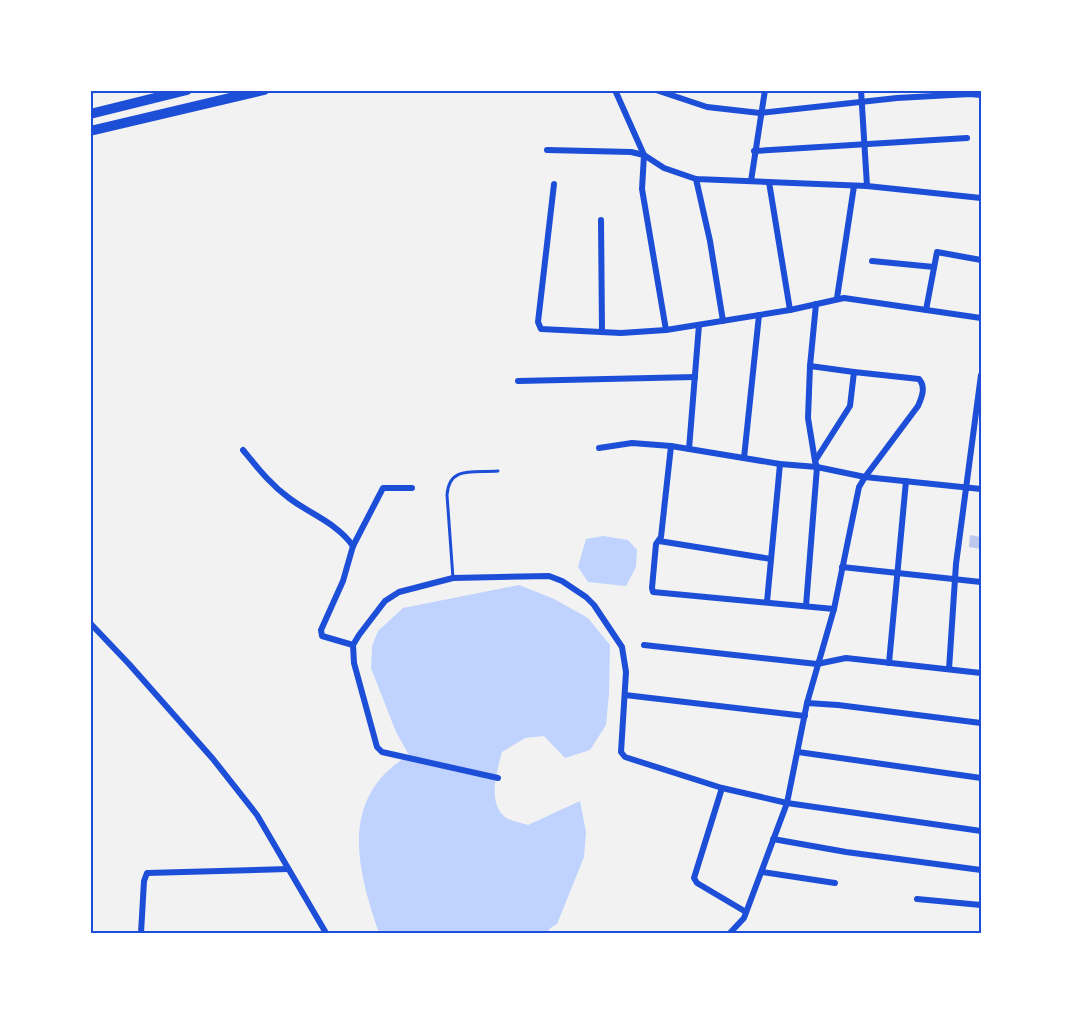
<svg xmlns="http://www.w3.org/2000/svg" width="1071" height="1023" viewBox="0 0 1071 1023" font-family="Mulish,sans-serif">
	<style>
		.water { fill: #bfd3fe }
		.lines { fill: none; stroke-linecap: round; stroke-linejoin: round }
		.stream { stroke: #bfd3fe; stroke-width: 4 }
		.building { fill: #bdc9ec }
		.service { stroke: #1d4ed8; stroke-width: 3 }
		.minor { stroke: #1d4ed8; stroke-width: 6 }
		.trunk { stroke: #1d4ed8; stroke-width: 10 }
		.neatline { fill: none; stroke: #1d4ed8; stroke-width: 2 }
	</style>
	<rect width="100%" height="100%" fill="#f2f2f2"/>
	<!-- water -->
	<g class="water">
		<path d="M 603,536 L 628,540 L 637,550 L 636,567 L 626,586 L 588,582 L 578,567 L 586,539 Z"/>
		<path d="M 519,585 L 554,599 L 588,618 L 610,645 L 609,694 L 606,725 L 590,750 L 565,758 L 544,736 L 525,738 L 502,752 C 497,771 487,802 505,817 C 510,821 522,823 528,825 L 580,801 L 586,832 L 584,857 L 557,924 L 549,929 L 548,933 L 379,933 C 356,867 339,797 409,755 L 396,732 L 371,668 L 372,646 L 378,631 L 403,608 Z"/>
	</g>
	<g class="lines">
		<!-- stream -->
		<path class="stream" d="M 90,92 L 102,90"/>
	</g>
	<!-- building -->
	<path class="building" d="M 970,535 L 981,537 L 981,549 L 969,547 Z"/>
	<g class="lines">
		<!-- service -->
		<path class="service" d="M 453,578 L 447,495 C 449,465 474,473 498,471"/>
		<!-- minor -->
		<g class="minor">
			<path d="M 615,90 L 644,155 L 664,168 L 696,179 L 867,186 L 981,198"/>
			<path d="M 656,90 L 707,107 L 760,113 L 897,98 L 970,94 L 981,95"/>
			<path d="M 861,90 L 867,186"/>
			<path d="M 547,150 L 631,152 L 644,155 L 642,189 L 666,330"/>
			<path d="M 754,151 L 967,138"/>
			<path d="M 696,179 L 710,241 L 723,321"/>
			<path d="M 751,181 L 765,90"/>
			<path d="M 769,182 L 790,310"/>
			<path d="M 554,184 L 538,322 L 541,329 L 621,333 L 666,330 L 790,310 L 844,298 L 981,318"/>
			<path d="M 601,220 L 602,331"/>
			<path d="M 872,261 L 934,267"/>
			<path d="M 837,298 L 854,186"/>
			<path d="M 816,304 L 810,366 L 854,372"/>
			<path d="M 926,310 L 937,252 L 981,260"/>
			<path d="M 810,366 L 808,418 L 815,461"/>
			<path d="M 518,381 L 695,377"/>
			<path d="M 671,446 L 661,537 L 656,544 L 652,588 L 653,592 L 834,609"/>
			<path d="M 599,448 L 632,443 L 671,446 L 780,464 L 817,467 L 865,477 L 981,489"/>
			<path d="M 689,449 L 699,325"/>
			<path d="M 243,450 C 257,467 270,484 289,498 C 310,514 337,523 353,546"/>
			<path d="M 744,458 L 759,315"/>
			<path d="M 659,541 L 771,559"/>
			<path d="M 842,567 L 981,582"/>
			<path d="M 767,602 L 780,464"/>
			<path d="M 90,623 L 129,664 L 213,759 L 257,815 L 326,933"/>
			<path d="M 353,645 L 322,636 L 321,630 L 343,581 L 353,546 L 383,488 L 412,488"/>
			<path d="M 644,645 L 817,664 L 846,658 L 981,673"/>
			<path d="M 889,663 L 906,481"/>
			<path d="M 949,669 L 956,564 L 981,375"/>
			<path d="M 625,695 L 805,716"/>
			<path d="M 807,703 L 838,705 L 981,723"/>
			<path d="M 798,752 L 981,778"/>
			<path d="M 498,778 L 382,752 L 377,747 L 354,663 L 353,645 L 359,635 L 385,601 L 399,592 L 453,578 L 549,576 L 562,581 L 586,597 L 594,605 L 622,647 L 626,672 L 621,752 L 625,757 L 722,788 L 787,803 L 981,831"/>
			<path d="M 722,788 L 694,878 L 697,883 L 746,912"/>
			<path d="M 773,839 L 846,852 L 981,870"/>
			<path d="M 762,872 L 835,883"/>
			<path d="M 917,899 L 981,905"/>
			<path d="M 141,933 L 144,881 L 147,873 L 288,869"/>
			<path d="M 730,933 L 744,918 L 787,803 L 807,703 L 834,609 L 859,487 L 865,477 L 918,406 C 922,397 926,387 919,379 L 854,372 L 850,406 L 815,461 L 817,467 L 806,606"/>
		</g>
		<!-- trunk -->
		<g class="trunk">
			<path d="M 90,114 L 187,90"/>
			<path d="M 90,131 L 264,90"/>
		</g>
	</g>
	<!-- border -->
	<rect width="1071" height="1023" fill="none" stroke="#ffffff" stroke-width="183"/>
	<rect x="92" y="92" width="888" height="840" class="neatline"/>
</svg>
